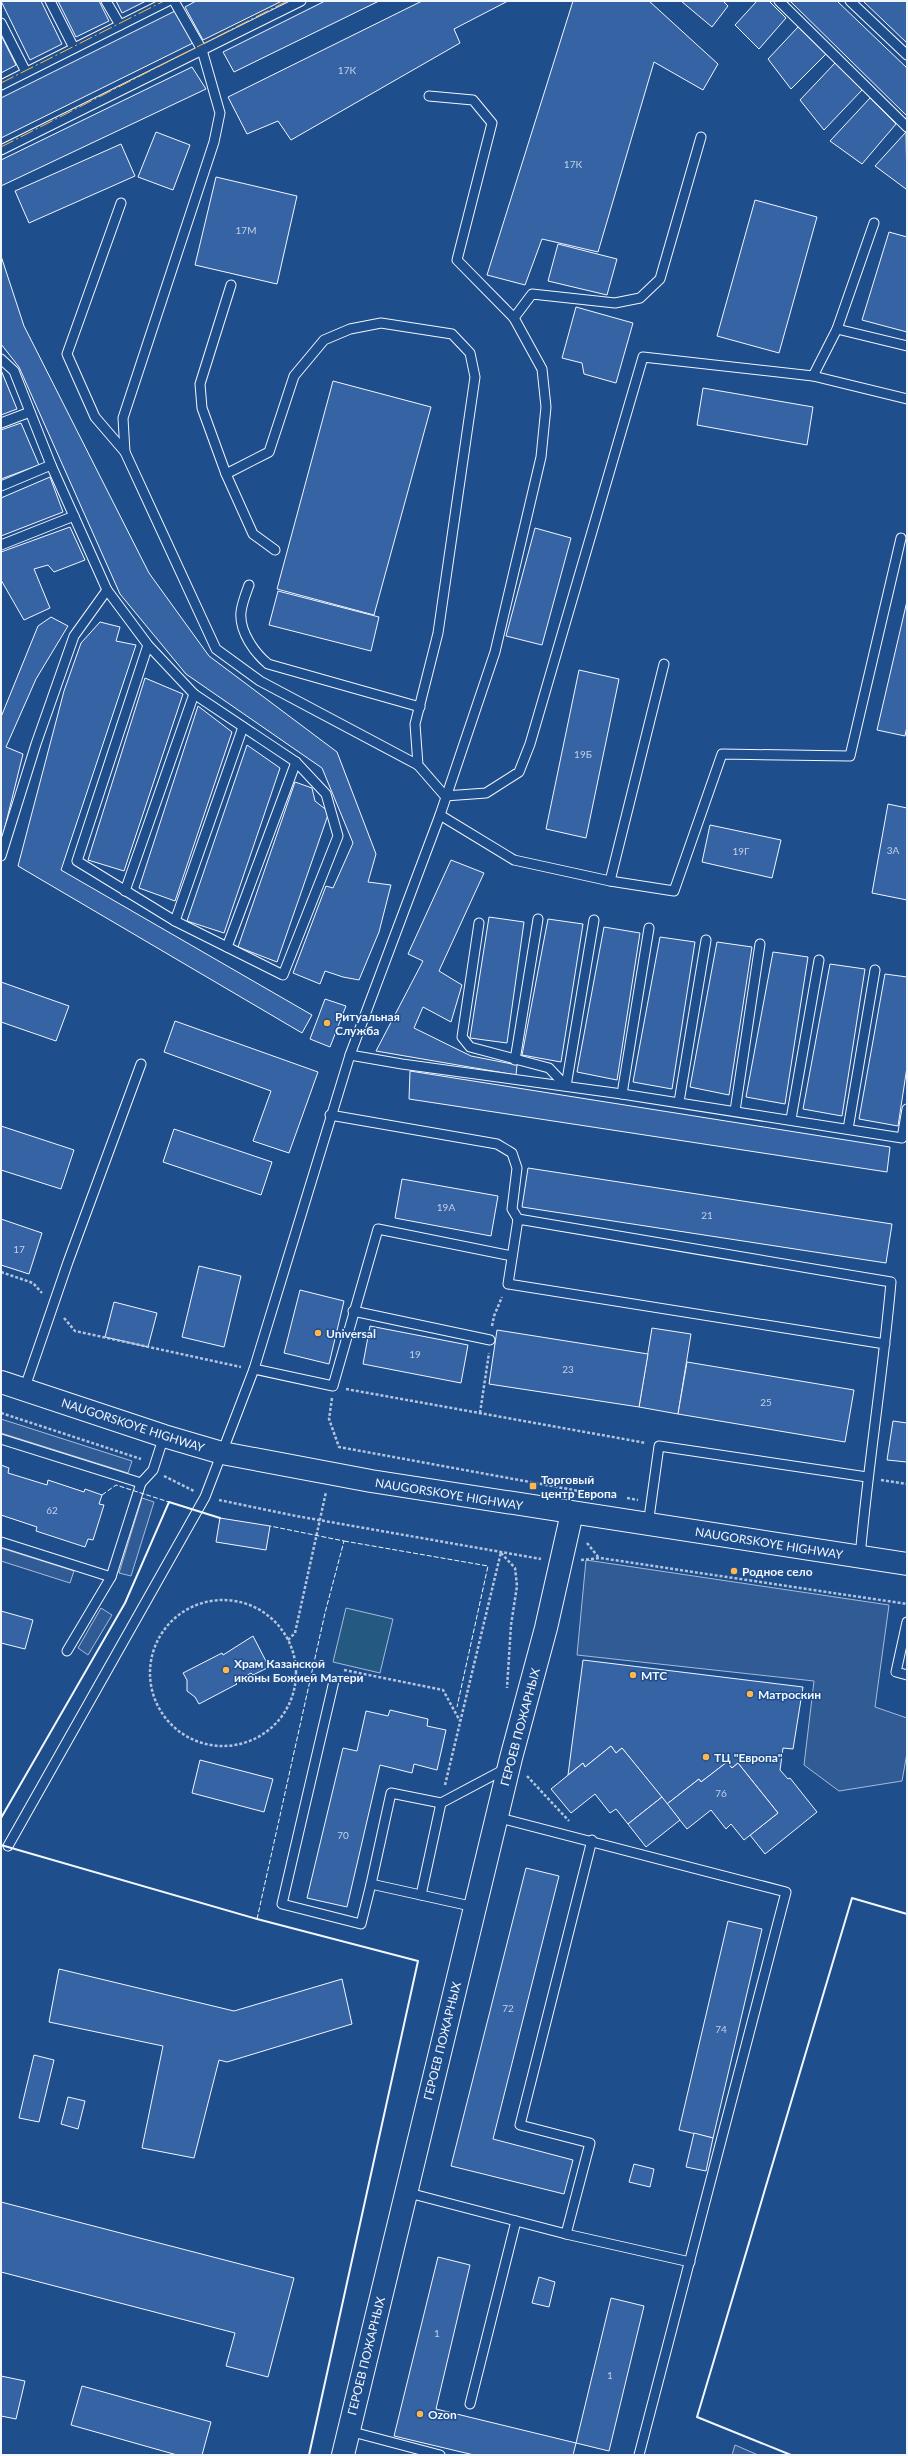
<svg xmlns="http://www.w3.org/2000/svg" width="908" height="2456" viewBox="0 0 908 2456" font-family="Lato,sans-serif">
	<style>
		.green { fill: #245a82; stroke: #a8bbd7 }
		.parking { fill: #305b95; stroke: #a8bbd7 }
		.building { fill: #3563a3; stroke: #f2f6ff }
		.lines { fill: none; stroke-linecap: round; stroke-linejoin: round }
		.service-casing { stroke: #f2f6ff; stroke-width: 11 }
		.secondary-casing { stroke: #f2f6ff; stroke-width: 24 }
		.path { stroke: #b3c4dc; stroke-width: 2.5; stroke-dasharray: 3 2; stroke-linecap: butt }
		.service { stroke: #1f4e8c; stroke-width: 9 }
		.secondary { stroke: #1f4e8c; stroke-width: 22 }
		.fence { stroke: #f2f6ff; stroke-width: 1; stroke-dasharray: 5 2; stroke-linecap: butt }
		.wall { stroke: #f2f6ff; stroke-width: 2 }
		.power { stroke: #ffb74d; stroke-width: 1; stroke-dasharray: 14 3 2 3; stroke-linecap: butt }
		.poi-dot { fill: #ffb74d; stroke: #1f4e8c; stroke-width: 1.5 }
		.labels { text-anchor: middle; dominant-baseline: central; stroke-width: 3; stroke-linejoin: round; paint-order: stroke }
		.number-label { font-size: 10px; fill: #c3d1e8 }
		.poi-label { font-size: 12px; font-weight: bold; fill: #f2f6ff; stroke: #1f4e8c; text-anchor: start }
		.street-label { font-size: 12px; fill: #f2f6ff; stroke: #1f4e8c }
	</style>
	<rect width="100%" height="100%" fill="#1f4e8c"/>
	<!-- green -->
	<path class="green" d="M 346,1608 L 393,1619 L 380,1673 L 333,1662 Z"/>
	<!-- parking -->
	<g class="parking">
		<path d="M 1,1419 L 132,1461 L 128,1473 L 1,1433 Z"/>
		<path d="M 142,1498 L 154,1502 L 131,1576 L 119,1573 Z"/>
		<path d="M 1,1548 L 74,1571 L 70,1583 L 1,1561 Z"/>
		<path d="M 586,1560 L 889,1605 L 875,1707 L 907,1718 L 907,1753 L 902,1781 L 839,1791 L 804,1765 L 814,1681 L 577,1655 Z"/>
		<path d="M 101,1608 L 112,1615 L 88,1655 L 78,1648 Z"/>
		<path d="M 735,2445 L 758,2455 L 732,2455 Z"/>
	</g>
	<!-- building -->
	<g class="building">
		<path d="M 1,1 L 41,1 L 62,44 L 30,60 Z"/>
		<path d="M 58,1 L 99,1 L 109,21 L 76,37 Z"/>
		<path d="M 116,1 L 146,1 L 122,13 Z"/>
		<path d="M 196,1 L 282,1 L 203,40 L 185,7 Z"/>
		<path d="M 325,1 L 379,1 L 234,72 L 223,52 Z"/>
		<path d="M 422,1 L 508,1 L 454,29 L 460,43 L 291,140 L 278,121 L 247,134 L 228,97 Z"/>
		<path d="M 573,1 L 649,1 L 718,64 L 703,90 L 654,62 L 598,252 L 542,239 L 525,285 L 487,275 Z"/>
		<path d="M 681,1 L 723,1 L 728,6 L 712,27 Z"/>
		<path d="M 757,1 L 769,1 L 786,18 L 759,49 L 735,25 Z"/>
		<path d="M 790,1 L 837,1 L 907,68 L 907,116 Z"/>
		<path d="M 863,1 L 907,1 L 907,43 Z"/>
		<path d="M 175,11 L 193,43 L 1,138 L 1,98 Z"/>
		<path d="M 798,27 L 826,54 L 791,89 L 768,59 Z"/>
		<path d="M 1,35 L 16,65 L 1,73 Z"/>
		<path d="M 835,63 L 862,90 L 824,130 L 800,100 Z"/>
		<path d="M 192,67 L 206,89 L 1,186 L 1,160 Z"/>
		<path d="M 870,98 L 896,124 L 862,164 L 830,141 Z"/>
		<path d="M 156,132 L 190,145 L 173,190 L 138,177 Z"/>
		<path d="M 906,132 L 907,188 L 906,189 L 875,166 Z"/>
		<path d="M 121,144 L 135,176 L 29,223 L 15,191 Z"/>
		<path d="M 216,177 L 297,196 L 277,284 L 195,265 Z"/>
		<path d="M 755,200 L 817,217 L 779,353 L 717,336 Z"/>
		<path d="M 889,232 L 907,237 L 907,332 L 862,320 Z"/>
		<path d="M 558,244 L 617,259 L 607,295 L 548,281 Z"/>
		<path d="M 1,256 L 24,326 L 149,573 L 209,656 L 337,752 L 376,854 L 368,882 L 391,885 L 379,932 L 359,980 L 343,977 L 325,971 L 320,984 L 293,973 L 326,886 L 333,888 L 353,843 L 322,768 L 186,674 L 120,594 L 19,367 L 1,344 Z"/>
		<path d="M 576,307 L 633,323 L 616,383 L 584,374 L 582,363 L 562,358 Z"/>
		<path d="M 1,370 L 17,409 L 1,415 Z"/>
		<path d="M 333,381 L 431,407 L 374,615 L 277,589 Z"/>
		<path d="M 703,388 L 813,407 L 807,445 L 697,425 Z"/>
		<path d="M 21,423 L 39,465 L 1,479 L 1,430 Z"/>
		<path d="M 50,477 L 63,512 L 1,536 L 1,498 Z"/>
		<path d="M 70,527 L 85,560 L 54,572 L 48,565 L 34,569 L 50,608 L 24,620 L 1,580 L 1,552 Z"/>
		<path d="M 535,528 L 571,538 L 542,645 L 506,636 Z"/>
		<path d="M 278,591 L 379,617 L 371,651 L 269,625 Z"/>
		<path d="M 907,601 L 907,726 L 905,736 L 877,730 Z"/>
		<path d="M 51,617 L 68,626 L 36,679 L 6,747 L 23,754 L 1,843 L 1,717 L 38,626 Z"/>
		<path d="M 100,622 L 120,627 L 116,641 L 136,645 L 61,870 L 312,1015 L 302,1033 L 18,866 L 64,691 L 81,643 Z"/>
		<path d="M 579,670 L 619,679 L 586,838 L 546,829 Z"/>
		<path d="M 145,678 L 183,694 L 124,871 L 88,860 Z"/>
		<path d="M 198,706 L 232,732 L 175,901 L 139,888 Z"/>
		<path d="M 247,745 L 280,768 L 224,933 L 187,921 Z"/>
		<path d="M 295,782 L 312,788 L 315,801 L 329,812 L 277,962 L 238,947 Z"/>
		<path d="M 888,804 L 907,808 L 907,900 L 872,893 Z"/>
		<path d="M 710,825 L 781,840 L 772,878 L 702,862 Z"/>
		<path d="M 451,860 L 484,873 L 439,971 L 462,985 L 451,1022 L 423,1007 L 414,1028 L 471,1056 L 517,1065 L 516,1075 L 376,1051 L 423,961 L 408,954 Z"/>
		<path d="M 489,917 L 524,922 L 507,1043 L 470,1038 Z"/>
		<path d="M 548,919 L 583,924 L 561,1062 L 522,1055 Z"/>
		<path d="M 604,927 L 640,933 L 617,1080 L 577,1072 Z"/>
		<path d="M 660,937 L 695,942 L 672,1089 L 633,1082 Z"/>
		<path d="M 717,942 L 752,947 L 729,1095 L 690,1087 Z"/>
		<path d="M 773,952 L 808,957 L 785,1104 L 746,1097 Z"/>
		<path d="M 830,964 L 865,969 L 842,1116 L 803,1109 Z"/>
		<path d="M 885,974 L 907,977 L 907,1067 L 898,1126 L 859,1119 Z"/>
		<path d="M 1,982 L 69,1006 L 56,1041 L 1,1022 Z"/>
		<path d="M 325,999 L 346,1006 L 330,1047 L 310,1039 Z"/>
		<path d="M 175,1021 L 318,1072 L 289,1153 L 253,1141 L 271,1091 L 164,1052 Z"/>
		<path d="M 410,1071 L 890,1147 L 887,1172 L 409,1099 Z"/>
		<path d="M 1,1126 L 74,1150 L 61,1189 L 1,1170 Z"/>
		<path d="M 174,1129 L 272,1162 L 261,1195 L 163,1162 Z"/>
		<path d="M 528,1168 L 892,1224 L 886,1263 L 522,1207 Z"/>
		<path d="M 402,1179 L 498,1196 L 491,1236 L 395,1218 Z"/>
		<path d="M 1,1219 L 42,1233 L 29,1274 L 1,1265 Z"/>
		<path d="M 199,1266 L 241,1276 L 224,1347 L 182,1337 Z"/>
		<path d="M 300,1290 L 344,1301 L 329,1364 L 284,1353 Z"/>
		<path d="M 114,1302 L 157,1313 L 148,1347 L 105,1337 Z"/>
		<path d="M 370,1326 L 468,1345 L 461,1383 L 363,1364 Z"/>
		<path d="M 652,1328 L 691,1334 L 678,1414 L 639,1407 Z"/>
		<path d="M 497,1330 L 648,1354 L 639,1407 L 489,1384 Z"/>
		<path d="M 687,1362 L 854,1390 L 845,1442 L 678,1414 Z"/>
		<path d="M 893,1421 L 907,1423 L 907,1462 L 887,1460 Z"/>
		<path d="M 1,1465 L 9,1468 L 8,1473 L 47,1485 L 48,1480 L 84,1492 L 85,1489 L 102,1495 L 99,1504 L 104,1505 L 93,1540 L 88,1539 L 85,1547 L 36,1531 L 37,1527 L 1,1515 Z"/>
		<path d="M 220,1518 L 270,1526 L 266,1550 L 216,1542 Z"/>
		<path d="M 1,1611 L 33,1620 L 25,1649 L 1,1643 Z"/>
		<path d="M 253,1636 L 269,1667 L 253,1675 L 251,1673 L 235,1682 L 237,1684 L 199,1704 L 195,1697 L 187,1691 L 187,1680 L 183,1673 L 222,1653 L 223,1655 Z"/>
		<path d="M 583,1660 L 803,1687 L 793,1749 L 783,1748 L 780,1770 L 788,1779 L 790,1778 L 817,1812 L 765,1854 L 750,1835 L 778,1813 L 738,1763 L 732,1768 L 727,1762 L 701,1782 L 699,1779 L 667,1804 L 622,1748 L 616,1753 L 611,1746 L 585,1767 L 583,1763 L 568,1775 Z"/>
		<path d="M 390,1710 L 428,1719 L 427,1726 L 446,1730 L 437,1770 L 414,1764 L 412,1773 L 380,1765 L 347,1907 L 307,1898 L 343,1748 L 357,1751 L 366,1711 L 388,1716 Z"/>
		<path d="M 611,1746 L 616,1753 L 622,1748 L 662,1797 L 628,1824 L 616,1809 L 610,1813 L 595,1794 L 571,1813 L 551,1789 L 583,1763 L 585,1767 Z"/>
		<path d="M 200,1760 L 273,1779 L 264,1812 L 192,1793 Z"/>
		<path d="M 727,1762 L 732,1768 L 738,1763 L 778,1813 L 744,1840 L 731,1824 L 726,1829 L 711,1810 L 687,1829 L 667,1804 L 699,1779 L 701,1782 Z"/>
		<path d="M 662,1797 L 680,1820 L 646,1847 L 628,1824 Z"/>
		<path d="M 526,1868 L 559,1876 L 493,2139 L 573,2160 L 564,2194 L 451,2166 Z"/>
		<path d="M 728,1921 L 762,1929 L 713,2138 L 679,2130 Z"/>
		<path d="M 59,1969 L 234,2011 L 342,1979 L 352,2024 L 227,2062 L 219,2060 L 194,2158 L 142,2148 L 163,2046 L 49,2022 Z"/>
		<path d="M 34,2055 L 54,2060 L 39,2122 L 19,2118 Z"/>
		<path d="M 68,2097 L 85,2101 L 78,2129 L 61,2124 Z"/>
		<path d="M 694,2133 L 713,2138 L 706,2171 L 686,2167 Z"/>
		<path d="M 634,2164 L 654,2169 L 650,2187 L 629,2182 Z"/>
		<path d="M 1,2202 L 294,2278 L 268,2377 L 226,2366 L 235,2333 L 1,2272 Z"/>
		<path d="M 438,2257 L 470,2265 L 436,2409 L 576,2443 L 573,2455 L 474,2455 L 394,2436 Z"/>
		<path d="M 539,2277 L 555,2282 L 549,2307 L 532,2303 Z"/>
		<path d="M 611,2298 L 644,2306 L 609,2451 L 576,2443 Z"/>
		<path d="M 1,2376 L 25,2381 L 16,2419 L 1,2416 Z"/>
		<path d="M 82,2386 L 211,2422 L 202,2455 L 177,2455 L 71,2425 Z"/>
	</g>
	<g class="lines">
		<!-- service casing -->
		<g class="service-casing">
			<g id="service">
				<path d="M 50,1 L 74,48"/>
				<path d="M 106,1 L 120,25"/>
				<path d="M 174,1 L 202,50 L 220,113 L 214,142 L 123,418 L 125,452 L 216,649 L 260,681 L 418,765"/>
				<path d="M 779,1 L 907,127"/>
				<path d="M 850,1 L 907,55"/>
				<path d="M 1,23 L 26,72"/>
				<path d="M 1,85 L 168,1"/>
				<path d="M 429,96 L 473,100 L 492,123 L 457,260 L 514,318"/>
				<path d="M 1,150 L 301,1"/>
				<path d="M 121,203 L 67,354 L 95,417 L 125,452"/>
				<path d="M 231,285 L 200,384 L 202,408 L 226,474 L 269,452 L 294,376 L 324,340 L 350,329 L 381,323 L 452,334 L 470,353 L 475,377 L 438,633 L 415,724 L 418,765 L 445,796 L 486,793 L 519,772 L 530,744 L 643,357 L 813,376 L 837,329 L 874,223"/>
				<path d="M 837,329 L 907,346"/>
				<path d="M 1,359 L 14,371 L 51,465 L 107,590 L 148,645 L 194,694 L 296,762 L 326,794 L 338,836 L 283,975 L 175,921 L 77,861 L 148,645"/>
				<path d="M 813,376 L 907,399"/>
				<path d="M 1,423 L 30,412"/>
				<path d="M 226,474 L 253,534 L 275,550"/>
				<path d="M 1,486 L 51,465"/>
				<path d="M 1,545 L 74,516"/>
				<path d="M 249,585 C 246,593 242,603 241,612 C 239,632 255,653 268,664 L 420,707"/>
				<path d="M 440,815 L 514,860 L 610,881 L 674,891 L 722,754 L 850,756 L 901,538"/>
				<path d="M 1,856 L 36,744 L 74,636 L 107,590"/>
				<path d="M 610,881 L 664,664"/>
				<path d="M 125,891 L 194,694"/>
				<path d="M 175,921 L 243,727"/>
				<path d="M 479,923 L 462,1037 L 470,1047 L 549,1068 L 566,1086 L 594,920"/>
				<path d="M 227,947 L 296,762"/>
				<path d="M 350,1055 L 402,1064 L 622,1094 L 902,1138 L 907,1109"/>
				<path d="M 515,1060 L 538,919"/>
				<path d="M 622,1094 L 649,928"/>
				<path d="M 679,1102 L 706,940"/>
				<path d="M 735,1111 L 760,944"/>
				<path d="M 330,1115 L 497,1144 L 512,1153 L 517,1168 L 512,1209 L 518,1219"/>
				<path d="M 791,1119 L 819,960"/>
				<path d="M 848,1129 L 875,970"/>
				<path d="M 353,1311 L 490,1340"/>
				<path d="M 254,1369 L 333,1386 L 378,1229 L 512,1256"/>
				<path d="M 24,1390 L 68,1262 L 141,1064"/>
				<path d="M 1,1439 L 141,1483"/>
				<path d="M 648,1525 L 659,1446 L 867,1477"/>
				<path d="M 1,1542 L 111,1577 L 141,1483 L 153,1470 L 164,1436"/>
				<path d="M 860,1557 C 868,1465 883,1374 891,1282 L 518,1219 L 508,1284 L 885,1344"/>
				<path d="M 907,1622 L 896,1672 L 907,1675"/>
				<path d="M 67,1651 L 111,1577"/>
				<path d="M 334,1681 L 282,1904 L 361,1924 L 371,1884"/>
				<path d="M 496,1817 L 786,1892 L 639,2455"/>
				<path d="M 8,1846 L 205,1497 L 254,1369 L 350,1055 L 440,815 L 495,652 L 541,457 L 546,407 L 542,369 L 514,318 L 532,294 L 615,303 L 640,298 L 660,279 L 701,137"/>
				<path d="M 421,1895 L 441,1803"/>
				<path d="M 475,1907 L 371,1884 L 391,1793 L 441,1803 L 505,1769"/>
				<path d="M 405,2192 L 566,2234 L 690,2262"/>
				<path d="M 566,2234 L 590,2143 L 520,2125 L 592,1840"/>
				<path d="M 470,2404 L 516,2221"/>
				<path d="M 349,2431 L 440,2455"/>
			</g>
		</g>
		<!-- secondary casing -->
		<g class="secondary-casing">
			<g id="secondary">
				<path d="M 1,1382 L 164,1436 L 222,1453 L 371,1481 L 907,1564"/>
				<path d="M 343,2455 L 511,1758 L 546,1628 L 572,1513"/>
			</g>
		</g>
		<!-- path -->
		<g class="path">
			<path d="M 1,1272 L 33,1283 L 42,1293"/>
			<path d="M 64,1318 L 75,1331 L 241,1367"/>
			<path d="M 492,1326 L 494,1316 L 502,1297"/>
			<path d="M 346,1389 L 646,1443"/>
			<path d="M 332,1398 L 329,1419 L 339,1447 L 579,1491"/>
			<path d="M 1,1413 L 141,1459"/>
			<path d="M 480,1413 L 489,1353"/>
			<path d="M 164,1476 L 194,1491"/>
			<path d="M 881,1480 L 907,1484"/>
			<path d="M 627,1498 L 638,1500"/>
			<path d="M 219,1500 L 296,1516 L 541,1559"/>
			<path d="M 587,1543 L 599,1558"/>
			<path d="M 501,1553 L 515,1568 L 517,1586 L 511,1625 L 507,1688"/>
			<path d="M 581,1560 L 600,1558 L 907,1604"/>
			<circle cx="223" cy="1673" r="73"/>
			<path d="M 288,1640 L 295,1633 L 326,1492"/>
			<path d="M 344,1670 L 443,1690 L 460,1721"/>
			<path d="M 527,1776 L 569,1821"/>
			<path d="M 445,1785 L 501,1552"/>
		</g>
		<!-- service -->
		<use href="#service" class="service"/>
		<!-- secondary -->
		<use href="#secondary" class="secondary"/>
		<!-- fence -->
		<g class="fence">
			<path d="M 102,1495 L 116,1485 L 169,1502"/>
			<path d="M 344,1541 L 488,1566 L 457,1707"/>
			<path d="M 257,1919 L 325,1613 L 344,1541 L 270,1526"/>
		</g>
		<!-- wall -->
		<g class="wall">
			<path d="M 1,1818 L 125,1603 L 169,1502 L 220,1518"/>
			<path d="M 1,1845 L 257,1919 L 418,1961 L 309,2455"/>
			<path d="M 791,2455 L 697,2417 L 852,1898 L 907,1914"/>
		</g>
		<!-- power -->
		<g class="power">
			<path d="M 1,83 L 164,1"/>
			<path d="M 1,147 L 287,1"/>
		</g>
	</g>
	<!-- markers -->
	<g class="poi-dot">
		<circle cx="327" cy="1023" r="4"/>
		<circle cx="318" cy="1333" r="4"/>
		<rect x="529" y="1482" width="8" height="8" rx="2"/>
		<circle cx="734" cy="1571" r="4"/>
		<circle cx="226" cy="1670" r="4"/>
		<circle cx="633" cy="1675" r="4"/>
		<circle cx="750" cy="1694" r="4"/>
		<circle cx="706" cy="1757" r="4"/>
		<circle cx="420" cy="2414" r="4"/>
	</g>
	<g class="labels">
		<!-- number labels -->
		<g class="number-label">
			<text x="347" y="70">17К</text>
			<text x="573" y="164">17К</text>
			<text x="246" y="230">17М</text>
			<text x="583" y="754">19Б</text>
			<text x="893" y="850">3А</text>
			<text x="741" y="851">19Г</text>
			<text x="446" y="1207">19А</text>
			<text x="707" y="1215">21</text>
			<text x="19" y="1249">17</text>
			<text x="415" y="1354">19</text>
			<text x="568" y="1369">23</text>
			<text x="766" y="1402">25</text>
			<text x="52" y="1510">62</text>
			<text x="721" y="1793">76</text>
			<text x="343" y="1835">70</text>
			<text x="508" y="2008">72</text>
			<text x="721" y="2029">74</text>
			<text x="437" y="2333">1</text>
			<text x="610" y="2375">1</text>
		</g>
		<!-- poi labels -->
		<g class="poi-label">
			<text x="335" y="1016">Ритуальная<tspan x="335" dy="14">Служба</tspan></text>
			<text x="326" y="1333">Universal</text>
			<text x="541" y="1479">Торговый<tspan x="541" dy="14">центр Европа</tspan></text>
			<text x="742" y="1571">Родное село</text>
			<text x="234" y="1663">Храм Казанской<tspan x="234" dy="14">иконы Божией Матери</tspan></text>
			<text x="641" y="1675">МТС</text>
			<text x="758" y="1694">Матроскин</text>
			<text x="714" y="1757">ТЦ "Европа"</text>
			<text x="428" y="2414">Ozon</text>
		</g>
		<!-- street labels -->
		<g class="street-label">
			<text transform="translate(133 1425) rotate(18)">NAUGORSKOYE HIGHWAY</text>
			<text transform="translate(449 1494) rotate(9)">NAUGORSKOYE HIGHWAY</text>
			<text transform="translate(769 1543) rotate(9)">NAUGORSKOYE HIGHWAY</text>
			<text transform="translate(520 1727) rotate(-75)">ГЕРОЕВ ПОЖАРНЫХ</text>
			<text transform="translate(442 2041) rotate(-76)">ГЕРОЕВ ПОЖАРНЫХ</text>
			<text transform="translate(366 2356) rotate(-76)">ГЕРОЕВ ПОЖАРНЫХ</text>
		</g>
	</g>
	<!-- border -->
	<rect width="908" height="2456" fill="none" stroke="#f2f6ff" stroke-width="4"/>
</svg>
